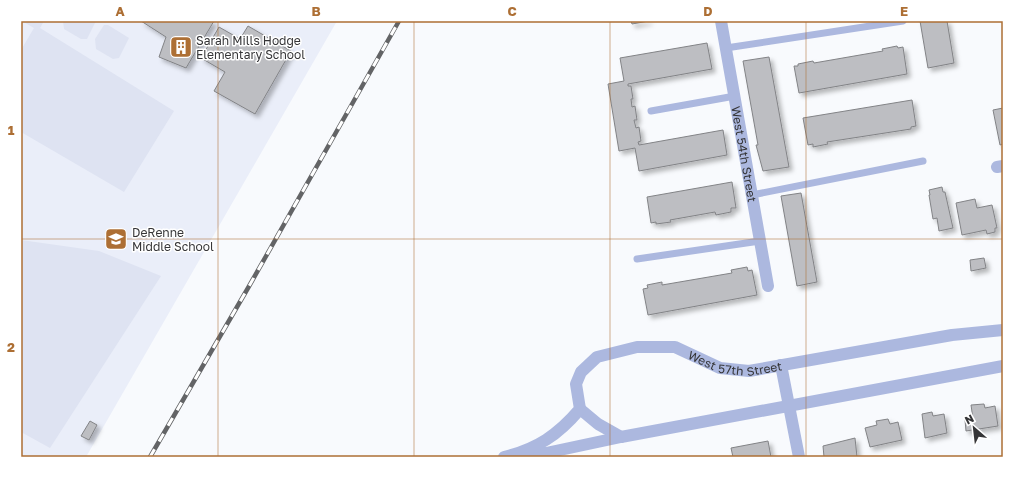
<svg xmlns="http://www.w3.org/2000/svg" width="1024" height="478" viewBox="0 0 1024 478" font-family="'Golos Text',sans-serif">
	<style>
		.built { fill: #eaeef9 }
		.green { fill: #dee3f2 }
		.building { fill: #bdbec2; stroke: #828386; filter: url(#shadow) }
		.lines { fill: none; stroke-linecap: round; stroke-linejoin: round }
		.service { stroke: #acb8df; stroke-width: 7 }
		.minor { stroke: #acb8df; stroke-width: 12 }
		.rail-casing { stroke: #636466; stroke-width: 4.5 }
		.rail { stroke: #fff; stroke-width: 3; stroke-dasharray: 9; stroke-linecap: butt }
		.grid { fill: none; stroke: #ad6f34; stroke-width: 1; stroke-opacity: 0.55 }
		.labels { text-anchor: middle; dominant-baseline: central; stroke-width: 3; stroke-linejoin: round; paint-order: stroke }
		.poi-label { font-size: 12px; fill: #353537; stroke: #fff; text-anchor: start }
		.street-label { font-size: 12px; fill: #353537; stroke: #fff }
		.neatline { fill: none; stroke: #ad6f34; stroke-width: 1.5 }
		.grid-label { font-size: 13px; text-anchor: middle; font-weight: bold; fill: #ad6f34 }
	</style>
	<defs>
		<filter id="shadow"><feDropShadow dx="3.5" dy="3.5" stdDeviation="2" flood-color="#0004"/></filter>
	</defs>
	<rect width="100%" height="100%" fill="#f8fafd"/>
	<!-- built -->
	<path class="built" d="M 21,21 L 337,21 L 86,457 L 21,457 Z"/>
	<!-- green -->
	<g class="green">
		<path d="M 22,21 L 44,21 L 40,28 L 174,111 L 124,192 L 21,132 L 21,50 L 34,28 Z"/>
		<path d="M 63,21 L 96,21 L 87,39 L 81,39 L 64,29 Z"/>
		<path d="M 104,25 L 108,25 L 129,38 L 119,58 L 113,59 L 96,49 L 95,39 Z"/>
		<path d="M 21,240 L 99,251 L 161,276 L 50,448 L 21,432 Z"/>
	</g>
	<!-- building -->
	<g class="building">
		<path d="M 141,21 L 214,21 L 186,68 L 159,57 L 166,37 Z"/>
		<path d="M 631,21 L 649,21 L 632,24 Z"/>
		<path d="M 920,21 L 947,21 L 954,63 L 928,68 Z"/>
		<path d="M 248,26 L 291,51 L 255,114 L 214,91 L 225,72 L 201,58 L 219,27 L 240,39 Z"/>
		<path d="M 707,43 L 712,69 L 628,84 L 628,86 L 631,86 L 633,99 L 631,99 L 632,107 L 635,106 L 637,120 L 634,120 L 636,128 L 639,127 L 641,141 L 638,142 L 639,145 L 723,130 L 727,155 L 639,171 L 635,148 L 619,151 L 608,84 L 624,81 L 620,58 Z"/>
		<path d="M 897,46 L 898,48 L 903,47 L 907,74 L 799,93 L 794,66 L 798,66 L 798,64 L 813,61 L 814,63 L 883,51 L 882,49 Z"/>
		<path d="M 769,57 L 789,167 L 763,171 L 756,145 L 758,145 L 743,61 Z"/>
		<path d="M 912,100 L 916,126 L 911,127 L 911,129 L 827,142 L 828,144 L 813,147 L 813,144 L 808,145 L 803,118 Z"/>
		<path d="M 1003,108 L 1003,144 L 1000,145 L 993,110 Z"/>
		<path d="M 732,182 L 736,208 L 731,208 L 731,212 L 716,215 L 715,212 L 670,220 L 671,222 L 656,224 L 656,222 L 651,223 L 647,197 Z"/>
		<path d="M 942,187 L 943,192 L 945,192 L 953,228 L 939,231 L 937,218 L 933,219 L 929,195 L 930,195 L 929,190 Z"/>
		<path d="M 801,193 L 817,282 L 797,286 L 781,196 Z"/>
		<path d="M 975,199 L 977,208 L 992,205 L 997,228 L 995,228 L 995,232 L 987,234 L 986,230 L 962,235 L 956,203 Z"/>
		<path d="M 984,258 L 986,268 L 971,271 L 970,260 Z"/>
		<path d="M 747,267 L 748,271 L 752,270 L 757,295 L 648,315 L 643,289 L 648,288 L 647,285 L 662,282 L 662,285 L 732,273 L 731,270 Z"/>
		<path d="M 984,404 L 985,408 L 995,406 L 998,426 L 966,431 L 965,420 L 973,419 L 971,405 Z"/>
		<path d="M 932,412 L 933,416 L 944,414 L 947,433 L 925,438 L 922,414 Z"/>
		<path d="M 888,419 L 890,424 L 898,422 L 902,440 L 870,447 L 865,428 L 877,425 L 876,421 Z"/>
		<path d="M 90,421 L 97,425 L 89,440 L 81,436 Z"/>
		<path d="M 855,438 L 857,457 L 824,457 L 823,446 Z"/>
		<path d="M 768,441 L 771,457 L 733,457 L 731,448 Z"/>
	</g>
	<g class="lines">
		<!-- service -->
		<g class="service">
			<path d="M 726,48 L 903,21"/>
			<path d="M 651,111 L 735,96"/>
			<path d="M 752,195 L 923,161"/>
			<path d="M 637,259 L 760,241"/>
		</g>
		<!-- minor -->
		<g class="minor">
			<path id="s1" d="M 721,21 L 768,286"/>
			<path d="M 997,167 L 1003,166"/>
			<path d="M 781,365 L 799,457"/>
			<path d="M 580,409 L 598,424 L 621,437"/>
			<path d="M 527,451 L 546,453 L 621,437 L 1003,366"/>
			<path id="s2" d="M 504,457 C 537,449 558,435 580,409 L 576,384 L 581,372 L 597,357 L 637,347 L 675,347 L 720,368 L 749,371 L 952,335 L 1003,330"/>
		</g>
		<!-- rail casing -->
		<g class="rail-casing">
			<path id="rail" d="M 150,457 L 248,288 L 399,21"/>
		</g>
		<!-- rail -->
		<use href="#rail" class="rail"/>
	</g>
	<!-- grid -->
	<path class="grid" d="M 218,21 L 218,457M 414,21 L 414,457M 610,21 L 610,457M 806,21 L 806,457M 21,239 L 1003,239"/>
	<!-- icons -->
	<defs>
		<g id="building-square" transform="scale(1.15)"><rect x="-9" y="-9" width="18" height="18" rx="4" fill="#ad6f34" stroke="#fff"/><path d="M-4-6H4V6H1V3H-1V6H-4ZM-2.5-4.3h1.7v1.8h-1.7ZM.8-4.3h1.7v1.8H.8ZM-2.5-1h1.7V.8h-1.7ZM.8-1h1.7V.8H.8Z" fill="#fff"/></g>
		<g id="school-square" transform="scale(1.15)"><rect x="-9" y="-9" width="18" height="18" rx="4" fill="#ad6f34" stroke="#fff"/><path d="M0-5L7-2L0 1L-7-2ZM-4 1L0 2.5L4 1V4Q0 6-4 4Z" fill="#fff"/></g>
	</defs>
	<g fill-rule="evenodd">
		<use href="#building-square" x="181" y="47"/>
		<use href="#school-square" x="116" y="239"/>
	</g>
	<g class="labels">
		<!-- poi labels -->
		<g class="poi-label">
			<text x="196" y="40">Sarah Mills Hodge<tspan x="196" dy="14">Elementary School</tspan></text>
			<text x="132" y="232">DeRenne<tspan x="132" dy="14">Middle School</tspan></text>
		</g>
		<!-- street labels -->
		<g class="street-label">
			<text stroke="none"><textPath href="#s1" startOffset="135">West 54th Street</textPath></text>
			<text stroke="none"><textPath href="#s2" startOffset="295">West 57th Street</textPath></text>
		</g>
	</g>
	<!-- border -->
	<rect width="1024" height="478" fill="none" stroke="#ffffff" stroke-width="44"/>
	<!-- north arrow -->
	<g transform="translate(974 428) rotate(332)" stroke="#ffffff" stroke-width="3" paint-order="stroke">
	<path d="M0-3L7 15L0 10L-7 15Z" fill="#353537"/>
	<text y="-6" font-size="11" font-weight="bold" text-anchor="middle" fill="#353537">N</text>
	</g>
	<rect x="22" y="22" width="980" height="434" class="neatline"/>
	<g class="grid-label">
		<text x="120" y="16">A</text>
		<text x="316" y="16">B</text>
		<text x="512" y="16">C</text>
		<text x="708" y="16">D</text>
		<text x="904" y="16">E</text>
		<text x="11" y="135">1</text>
		<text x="11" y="352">2</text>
	</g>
</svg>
